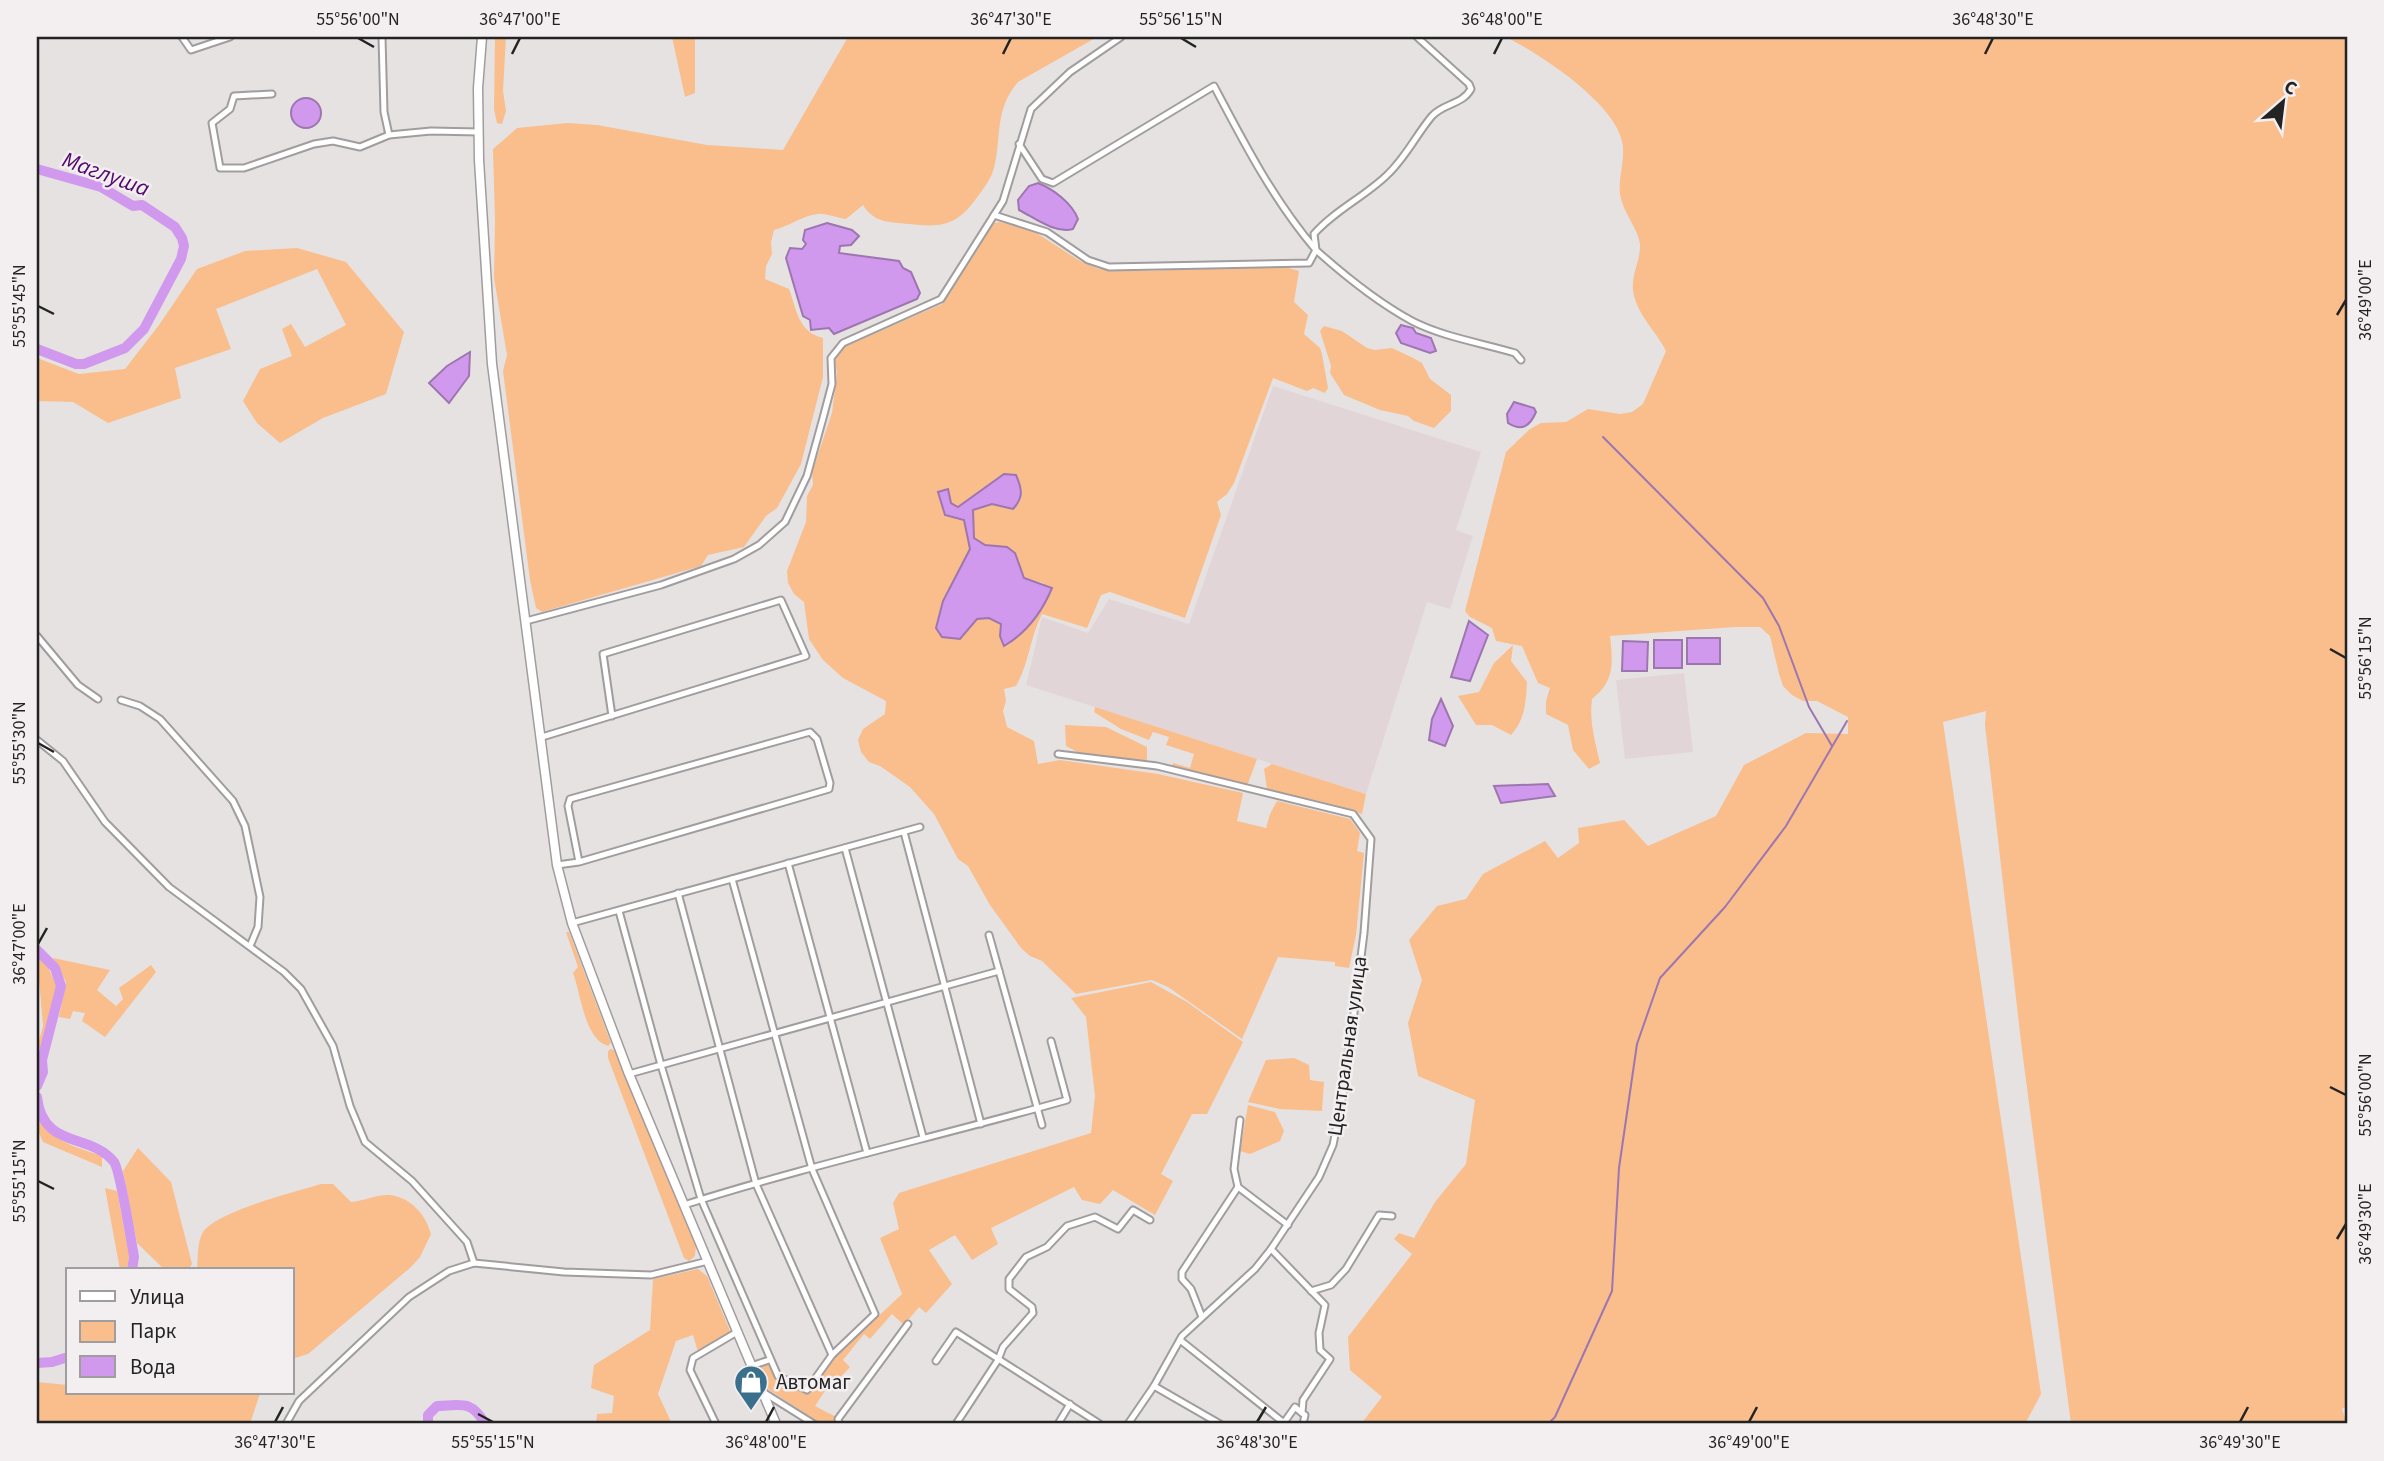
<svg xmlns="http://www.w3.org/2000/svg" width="2384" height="1461" viewBox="0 0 2384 1461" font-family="'Source Sans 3',sans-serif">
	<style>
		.built { fill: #e2d5d7 }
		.green { fill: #f9be8b; fill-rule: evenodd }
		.water { fill: #d199ed; stroke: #9d76b0; stroke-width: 2 }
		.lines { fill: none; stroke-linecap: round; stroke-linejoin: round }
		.stream { stroke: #9d76b0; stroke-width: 2 }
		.river { stroke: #d199ed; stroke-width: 10 }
		.minor-casing { stroke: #a19d9e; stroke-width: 9 }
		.secondary-casing { stroke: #a19d9e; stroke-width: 11 }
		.minor { stroke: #fff; stroke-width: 5 }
		.secondary { stroke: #fff; stroke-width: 8 }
		.ticks { fill: none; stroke: #242323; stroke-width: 2.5 }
		.labels { text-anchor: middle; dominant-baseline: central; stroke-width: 5; stroke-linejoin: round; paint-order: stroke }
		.street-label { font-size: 21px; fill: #242323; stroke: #f3eff0 }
		.poi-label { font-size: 21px; fill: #242323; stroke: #f3eff0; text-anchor: start }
		.water-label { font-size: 23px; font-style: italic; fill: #53076f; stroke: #f3eff0 }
		.neatline { fill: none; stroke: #242323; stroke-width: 2.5 }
		.ticks-label { font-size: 18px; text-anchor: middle; fill: #242323 }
	</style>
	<rect width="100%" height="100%" fill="#e6e2e2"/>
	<!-- built -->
	<g class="built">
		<path d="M 1273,386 L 1481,452 L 1456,530 L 1473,536 L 1450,609 L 1427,602 L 1366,794 L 1026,685 L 1042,617 L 1088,633 L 1109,599 L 1189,624 Z"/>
		<path d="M 1684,673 L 1693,752 L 1625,759 L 1616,680 Z"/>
	</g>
	<!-- green -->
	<g class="green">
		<path d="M 495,37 L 506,37 L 503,91 L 506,111 L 502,124 L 497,123 L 494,109 Z"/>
		<path d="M 672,37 L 695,37 L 695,93 L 685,97 Z"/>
		<path d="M 848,37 L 1097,37 L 1018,82 C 994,110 1002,136 994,168 C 991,179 984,188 978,196 C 958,225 943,228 909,224 C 889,222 874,223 863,205 L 846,219 C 836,218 826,213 818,214 C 801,216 790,226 774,230 L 771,242 L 772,254 L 766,266 L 765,279 L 789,289 C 797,310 798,332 823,338 L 823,377 L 801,464 L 777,508 L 766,516 L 744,547 L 708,555 L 701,566 L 542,612 L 536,608 L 530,580 L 503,371 L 507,355 L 494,278 L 495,221 L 493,149 L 517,128 L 568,123 L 597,125 L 707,145 L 783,150 Z"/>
		<path d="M 1506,37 L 2347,37 L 2347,1406 L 2342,1409 L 2347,1424 L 2071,1424 L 2021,1042 L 1985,725 L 1986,711 L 1943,722 L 2041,1394 L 2025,1424 L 1361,1424 L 1382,1397 L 1350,1370 L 1348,1337 L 1412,1254 L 1394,1239 L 1399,1233 L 1414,1238 L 1435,1202 L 1466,1164 L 1475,1100 L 1418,1076 L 1408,1023 L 1422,980 L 1409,940 L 1437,906 L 1466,899 L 1483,874 L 1545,841 L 1558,858 L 1579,843 L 1578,828 L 1624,820 L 1648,846 L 1716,816 L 1744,765 L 1806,733 L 1848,734 L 1848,717 L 1817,701 L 1803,701 L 1792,695 L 1783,686 L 1779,674 L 1770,636 L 1760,627 L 1735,627 L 1610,636 C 1613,663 1615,681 1592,699 C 1589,721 1595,741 1600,763 L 1589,769 L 1573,750 L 1568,725 L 1546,714 L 1546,701 L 1550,688 L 1538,683 L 1522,646 L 1496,641 L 1492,628 L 1470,617 L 1465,611 L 1506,452 L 1530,429 L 1541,423 L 1566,422 L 1588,409 L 1620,414 L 1632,412 L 1643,404 L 1666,351 C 1656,331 1640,318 1634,296 C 1629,276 1641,262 1640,244 C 1638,228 1622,211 1620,194 C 1618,177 1626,158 1622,141 C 1613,102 1540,54 1506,37 Z"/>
		<path d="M 1000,222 L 1035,232 L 1080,261 L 1099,269 L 1148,271 L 1282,266 L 1299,271 L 1294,302 L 1308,315 L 1304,334 L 1320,348 L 1322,354 L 1328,388 L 1325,393 L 1313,388 L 1307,391 L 1273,378 L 1234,483 L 1227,494 L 1217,502 L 1221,515 L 1185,618 L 1110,592 L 1101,595 L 1087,628 L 1042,614 C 1030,637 1029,664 1016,686 L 1004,689 L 1006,701 L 1003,711 L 1007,727 L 1034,741 L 1038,764 L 1060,760 L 1158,774 L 1243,793 L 1237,821 L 1266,828 L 1270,814 L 1277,801 L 1350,819 L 1360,833 L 1357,851 L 1364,853 L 1356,935 L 1349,968 L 1335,966 L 1335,962 L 1278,957 L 1242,1039 L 1168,987 L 1152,980 L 1076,994 L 1042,961 L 1030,956 L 1021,948 L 990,905 L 968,866 L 958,859 L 934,814 L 910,787 L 880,766 L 869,762 L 861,752 L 858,740 L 863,729 L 885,714 L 886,701 L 843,678 L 823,660 L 809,639 L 804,602 L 794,594 L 788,583 L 787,571 L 806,522 L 807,496 L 813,485 L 812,472 L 832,413 L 837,373 L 835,361 L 841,350 L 846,346 L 942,304 L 990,228 L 994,223 ZM 1004,474 L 1016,475 L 1022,490 L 1020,501 L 992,504 L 973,510 L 974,538 L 985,545 L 1007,547 L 1015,553 L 1024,578 L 1043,583 C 1035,614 1034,629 1004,645 L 1000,636 L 1001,624 L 989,618 L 977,619 L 943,601 L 970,549 L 964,520 L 939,492 L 948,489 L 951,503 L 958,507 Z"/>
		<path d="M 297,248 L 346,262 L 404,332 L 386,394 L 323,418 L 280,443 L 257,423 L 243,401 L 260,369 L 292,356 L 282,329 L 291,324 L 305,347 L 346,325 L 317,269 L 216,309 L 231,349 L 175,368 L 181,398 L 108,423 L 73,402 L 37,401 L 37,358 L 79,374 L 125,369 L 159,325 L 197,269 L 245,251 Z"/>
		<path d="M 1324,326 L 1342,331 L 1367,348 L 1375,350 L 1392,348 L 1411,357 L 1422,363 L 1430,379 L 1451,395 L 1451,411 L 1434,428 L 1414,421 L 1408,416 L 1380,410 L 1344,395 L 1330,373 L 1331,366 L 1320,331 Z"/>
		<path d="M 1513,645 L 1511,661 L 1527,682 C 1526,701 1525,720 1511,735 L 1492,725 L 1476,725 L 1458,696 L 1479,692 L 1494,663 Z"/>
		<path d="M 1095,707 L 1257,759 L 1247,786 L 1172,768 L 1173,763 L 1190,768 L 1194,754 L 1166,745 L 1169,737 L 1153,732 L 1149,740 L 1121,729 L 1094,712 Z"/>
		<path d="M 1065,725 L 1106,727 L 1147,747 L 1147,761 L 1079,753 L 1066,746 Z"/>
		<path d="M 1272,764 L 1366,794 L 1362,814 L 1267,789 L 1264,769 Z"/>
		<path d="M 566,932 L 569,932 L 611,1043 L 608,1046 C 584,1039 581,993 573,973 L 578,967 Z"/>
		<path d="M 37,956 L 48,967 L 57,987 L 42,1049 L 37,1048 L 43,1026 Z"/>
		<path d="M 53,958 L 110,970 L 97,990 L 116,1006 L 123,999 L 119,988 L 151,965 L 156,972 L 105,1037 L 82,1021 L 85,1013 L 73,1011 L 70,1019 L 59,1017 L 66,982 Z"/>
		<path d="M 1151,982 L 1187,1002 L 1243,1042 L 1207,1114 L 1192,1114 L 1161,1174 L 1173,1181 L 1155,1215 L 1113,1190 L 1100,1204 L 1082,1200 L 1074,1187 L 991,1228 L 998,1244 L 972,1260 L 955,1235 L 929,1250 L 952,1284 L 926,1313 L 919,1307 L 904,1325 L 892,1314 L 870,1339 L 864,1334 L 843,1360 L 850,1367 L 836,1382 L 830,1383 L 815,1406 L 836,1417 L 836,1424 L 821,1424 L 768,1389 L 758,1368 L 768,1364 L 777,1379 L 809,1394 L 835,1357 L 902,1294 L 880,1238 L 899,1229 L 893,1203 L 899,1193 L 1091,1133 L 1095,1096 L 1086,1017 L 1071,998 Z"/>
		<path d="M 611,1049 L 616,1051 L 696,1244 L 695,1256 L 689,1261 L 684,1258 L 608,1058 L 608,1051 Z"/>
		<path d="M 1294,1058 L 1309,1065 L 1310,1080 L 1324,1082 L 1322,1111 L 1280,1109 L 1248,1102 L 1266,1060 Z"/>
		<path d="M 1248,1105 L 1275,1112 L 1284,1131 L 1280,1141 L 1250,1154 L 1240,1151 Z"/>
		<path d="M 37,1112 C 52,1143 71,1145 102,1156 L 102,1167 L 43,1142 L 37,1129 Z"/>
		<path d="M 138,1148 L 171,1182 L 192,1264 L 188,1270 L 165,1270 L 137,1243 L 123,1171 Z"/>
		<path d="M 321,1184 L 333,1184 L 351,1202 C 363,1201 378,1194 389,1195 C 411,1197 426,1215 431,1234 L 420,1257 L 411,1267 L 308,1354 L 292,1359 L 292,1270 L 197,1270 C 198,1259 197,1242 203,1232 C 217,1211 295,1192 321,1184 Z"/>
		<path d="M 105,1188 L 117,1191 L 129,1256 L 127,1270 L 120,1270 Z"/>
		<path d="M 698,1269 L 707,1276 L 730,1331 L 729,1334 L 698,1352 L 693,1335 L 676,1341 L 658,1394 L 672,1424 L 596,1424 L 597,1414 L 612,1413 L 614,1396 L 591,1388 L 594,1365 L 650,1330 L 653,1279 Z"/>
		<path d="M 37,1382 L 68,1385 L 68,1393 L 260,1393 L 250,1424 L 37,1424 Z"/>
	</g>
	<!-- water -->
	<g class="water">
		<circle cx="306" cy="113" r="15"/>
		<path d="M 1038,183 C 1053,189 1072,203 1078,219 L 1073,229 C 1055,234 1035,218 1019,210 L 1018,200 L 1029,186 Z"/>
		<path d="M 827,223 L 852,230 L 859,236 L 851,245 L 840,246 L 839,253 L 899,261 L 903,268 L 911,272 L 920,293 L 917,299 L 834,334 L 829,328 L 811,330 L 810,320 L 803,316 L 786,258 L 790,248 L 802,249 L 806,244 L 803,240 L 805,230 Z"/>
		<path d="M 1401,325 L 1413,328 L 1416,333 L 1431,338 L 1436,351 L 1430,353 L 1401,343 L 1396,333 Z"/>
		<path d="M 470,352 L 469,376 L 449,403 L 429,383 L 447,366 Z"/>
		<path d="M 1514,402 L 1534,408 L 1536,412 C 1530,426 1522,432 1508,423 L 1507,414 Z"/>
		<path d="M 1004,474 L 1016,475 C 1022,489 1024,497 1013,509 L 992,504 L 973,510 L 974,538 L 985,545 L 1007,547 L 1015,553 L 1024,578 L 1052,588 C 1042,612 1026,633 1004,646 L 1000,636 L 1001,624 L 989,618 L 977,619 L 960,639 L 942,637 L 936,628 L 943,601 L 970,549 L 964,520 L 945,515 L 938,492 L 948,489 L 951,503 L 958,507 Z"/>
		<path d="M 1469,621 L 1488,635 L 1470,681 L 1451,677 Z"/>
		<rect x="1687" y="638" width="33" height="26"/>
		<rect x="1654" y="640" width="28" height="28"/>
		<path d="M 1623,641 L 1648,642 L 1647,671 L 1622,671 Z"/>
		<path d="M 1441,699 L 1453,726 L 1445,746 L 1429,740 L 1432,719 Z"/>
		<path d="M 1548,784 L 1555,796 L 1501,803 L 1494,786 Z"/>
	</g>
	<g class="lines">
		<!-- stream -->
		<g class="stream">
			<path d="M 1603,437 L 1763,598 L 1779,626 L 1809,707 L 1832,746"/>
			<path d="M 1548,1424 L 1555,1417 L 1612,1291 L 1619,1168 L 1637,1044 L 1660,978 L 1725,907 L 1786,826 L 1847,721"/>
		</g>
		<!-- river -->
		<g class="river">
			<path d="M 37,169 L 101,187 L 133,206 L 142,205 L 175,227 L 182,238 L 184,246 L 181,259 L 144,329 L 125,348 L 84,364 L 76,364 L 37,349"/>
			<path d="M 37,950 L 55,968 L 61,986 L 42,1060 L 43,1072 L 37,1086"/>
			<path d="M 37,1097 C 43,1150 90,1132 114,1162 C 120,1170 131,1240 134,1257 L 132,1270"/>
			<path d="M 37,1363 L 52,1362 L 68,1357"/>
			<path d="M 428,1424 L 428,1415 L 437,1406 C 462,1405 472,1400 485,1424"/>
		</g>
		<!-- minor casing -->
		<g class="minor-casing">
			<g id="minor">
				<path d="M 182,37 L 191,50 L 230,37"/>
				<path d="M 382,37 L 384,112 L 389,135 L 431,131 L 479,132"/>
				<path d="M 1417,37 L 1469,84 L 1471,89 C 1462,105 1444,103 1432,116 C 1416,135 1405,159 1386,176 C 1364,197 1334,211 1314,234 L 1316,250 C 1345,276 1377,302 1412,321 C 1443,337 1482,343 1515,353 L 1521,360"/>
				<path d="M 272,94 L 234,96 L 230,109 L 212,123 L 220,168 L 244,168 L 314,144 L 333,141 L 360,147 L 389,135"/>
				<path d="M 994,215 L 1047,232 L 1088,260 L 1109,267 L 1309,263 L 1316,250 C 1274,201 1244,143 1214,86 L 1053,183 L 1042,179 L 1019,144"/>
				<path d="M 526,621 L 661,585 L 734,559 L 759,545 L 785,522 L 807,476 L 823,418 L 832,384 L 831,358 L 843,343 L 941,299 L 1003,201 L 1031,109 L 1070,72 L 1121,37"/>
				<path d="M 37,636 L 78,685 L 98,699"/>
				<path d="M 121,700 L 140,706 L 160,719 L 233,801 L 245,826 L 260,897 L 258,927 L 250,946"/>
				<path d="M 542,737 L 806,656 L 781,600 L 603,654 L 612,716"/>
				<path d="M 37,740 L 63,761 L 105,822 L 169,887 L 284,972 L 301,989 L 333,1046 L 350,1106 L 365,1142 L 412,1181 L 467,1242 L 474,1263"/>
				<path d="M 1058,754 L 1157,766 L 1353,814 L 1371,839 L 1364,933 L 1345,1084 L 1333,1145 L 1319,1177 L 1271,1249 L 1255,1269 L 1182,1336 L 1154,1386 L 1128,1424"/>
				<path d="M 904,832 L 981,1124"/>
				<path d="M 845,848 L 923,1137"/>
				<path d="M 788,863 L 867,1153"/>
				<path d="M 557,865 L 579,862 L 829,789 L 830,783 L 817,739 L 810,732 L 570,799 L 568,806 L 579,862"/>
				<path d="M 678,893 L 756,1184 L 832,1355"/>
				<path d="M 619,911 L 661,1065 L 701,1199 L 778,1376 L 807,1390 L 832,1355 L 875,1314 L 812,1169 L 732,879"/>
				<path d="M 572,923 L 920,827"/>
				<path d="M 989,935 L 1042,1125"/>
				<path d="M 629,1074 L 999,971"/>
				<path d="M 1238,1187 L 1288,1225"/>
				<path d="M 684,1205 C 810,1165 940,1136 1067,1100 L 1051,1041"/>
				<path d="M 1271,1249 L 1325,1305 L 1319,1333 L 1320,1350 L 1330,1359 L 1303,1400 L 1302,1413 L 1305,1415 L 1303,1424"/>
				<path d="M 1311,1291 L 1331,1285 L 1346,1269 L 1379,1215 L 1392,1216"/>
				<path d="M 1202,1317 L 1191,1289 L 1182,1279 L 1182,1272 L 1238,1187 L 1234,1169 L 1240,1120"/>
				<path d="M 1180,1340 L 1284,1423"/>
				<path d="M 936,1361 L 956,1332 L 1100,1424"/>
				<path d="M 751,1366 L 769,1360"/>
				<path d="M 1154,1386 L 1220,1424"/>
				<path d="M 763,1392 L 814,1424"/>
				<path d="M 286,1424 L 299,1401 L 409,1297 L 449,1271 L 474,1263 L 564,1272 L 651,1275 L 708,1261"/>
				<path d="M 716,1424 L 690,1370 L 693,1358 L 737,1332"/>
				<path d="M 839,1424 L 838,1419 L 908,1324"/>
				<path d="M 956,1424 L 998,1360 L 1003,1347 L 1033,1313 L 1032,1307 L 1009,1289 L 1009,1279 L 1026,1257 L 1047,1247 L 1067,1226 L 1095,1217 L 1118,1229 L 1133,1210 L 1150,1220"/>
				<path d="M 1058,1424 L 1070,1404"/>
				<path d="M 1283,1424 L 1295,1407 L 1302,1413"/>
			</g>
		</g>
		<!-- secondary casing -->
		<g class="secondary-casing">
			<path id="secondary" d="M 482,37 L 478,88 L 479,160 L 492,364 L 557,865 L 572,923 L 629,1074 L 776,1424"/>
		</g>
		<!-- minor -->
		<use href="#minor" class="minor"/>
		<!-- secondary -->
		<use href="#secondary" class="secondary"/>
	</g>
	<!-- ticks -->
	<path class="ticks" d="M 358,38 L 374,47M 1181,38 L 1196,47M 512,54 L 520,38M 1003,54 L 1011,38M 1494,54 L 1502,38M 1985,54 L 1993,38M 38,306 L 54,314M 2337,315 L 2346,300M 2330,649 L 2346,658M 38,743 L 54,752M 38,944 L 47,928M 2330,1087 L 2346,1095M 38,1181 L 54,1189M 2337,1239 L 2346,1224M 478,1414 L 493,1422M 275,1422 L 283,1407M 766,1422 L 774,1407M 1257,1422 L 1266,1407M 1749,1422 L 1757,1407M 2240,1422 L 2248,1407"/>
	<!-- icons -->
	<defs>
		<g id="shop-pin" transform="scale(1.75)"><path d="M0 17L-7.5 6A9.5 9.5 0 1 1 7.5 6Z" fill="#3a708b" stroke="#f3eff0"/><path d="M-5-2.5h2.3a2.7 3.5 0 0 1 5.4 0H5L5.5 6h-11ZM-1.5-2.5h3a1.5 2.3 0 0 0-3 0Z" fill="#fff"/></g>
	</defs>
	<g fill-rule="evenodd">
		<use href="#shop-pin" x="751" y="1382"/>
	</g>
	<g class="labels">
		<!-- street labels -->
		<g class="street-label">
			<text transform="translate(1347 1046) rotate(-82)">Центральная улица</text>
		</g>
		<!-- poi labels -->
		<g class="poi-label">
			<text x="776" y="1382">Автомаг</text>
		</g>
		<!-- water labels -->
		<g class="water-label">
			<text transform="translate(106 174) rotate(20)">Маглуша</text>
		</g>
	</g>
	<!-- border -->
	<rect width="2384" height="1461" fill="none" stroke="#f3eff0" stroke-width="77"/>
	<!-- legend -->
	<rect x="66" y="1268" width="228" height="126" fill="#f3eff0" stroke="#a09d9e" stroke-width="2"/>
	<rect x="80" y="1291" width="35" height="10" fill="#ffffff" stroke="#a09d9e" stroke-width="2"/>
	<text x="130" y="1304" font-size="21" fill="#242323">Улица</text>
	<rect x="80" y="1321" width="35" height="21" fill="#f9be8b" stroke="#a09d9e" stroke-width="2"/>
	<text x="130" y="1338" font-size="21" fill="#242323">Парк</text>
	<rect x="80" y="1356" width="35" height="21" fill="#d199ed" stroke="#a09d9e" stroke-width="2"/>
	<text x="130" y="1374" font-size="21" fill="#242323">Вода</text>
	<!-- north arrow -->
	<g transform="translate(2283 102) rotate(28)" stroke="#f3eff0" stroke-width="5" paint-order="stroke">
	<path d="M0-5L12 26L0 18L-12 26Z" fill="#242323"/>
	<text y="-10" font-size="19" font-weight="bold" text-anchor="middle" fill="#242323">С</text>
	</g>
	<rect x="38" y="38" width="2308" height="1384" class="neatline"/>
	<g class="ticks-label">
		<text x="358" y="25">55°56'00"N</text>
		<text x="520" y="25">36°47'00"E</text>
		<text x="1011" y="25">36°47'30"E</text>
		<text x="1181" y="25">55°56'15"N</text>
		<text x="1502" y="25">36°48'00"E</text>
		<text x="1993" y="25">36°48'30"E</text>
		<text transform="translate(2365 300) rotate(-90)" y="6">36°49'00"E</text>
		<text transform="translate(19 306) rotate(-90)" y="6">55°55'45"N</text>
		<text transform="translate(2365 658) rotate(-90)" y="6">55°56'15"N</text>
		<text transform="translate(19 743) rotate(-90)" y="6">55°55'30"N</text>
		<text transform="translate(19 944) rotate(-90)" y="6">36°47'00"E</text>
		<text transform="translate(2365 1095) rotate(-90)" y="6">55°56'00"N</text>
		<text transform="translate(19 1181) rotate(-90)" y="6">55°55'15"N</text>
		<text transform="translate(2365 1224) rotate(-90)" y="6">36°49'30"E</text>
		<text x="275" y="1448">36°47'30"E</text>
		<text x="493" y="1448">55°55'15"N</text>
		<text x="766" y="1448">36°48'00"E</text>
		<text x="1257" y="1448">36°48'30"E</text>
		<text x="1749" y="1448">36°49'00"E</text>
		<text x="2240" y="1448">36°49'30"E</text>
	</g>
</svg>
